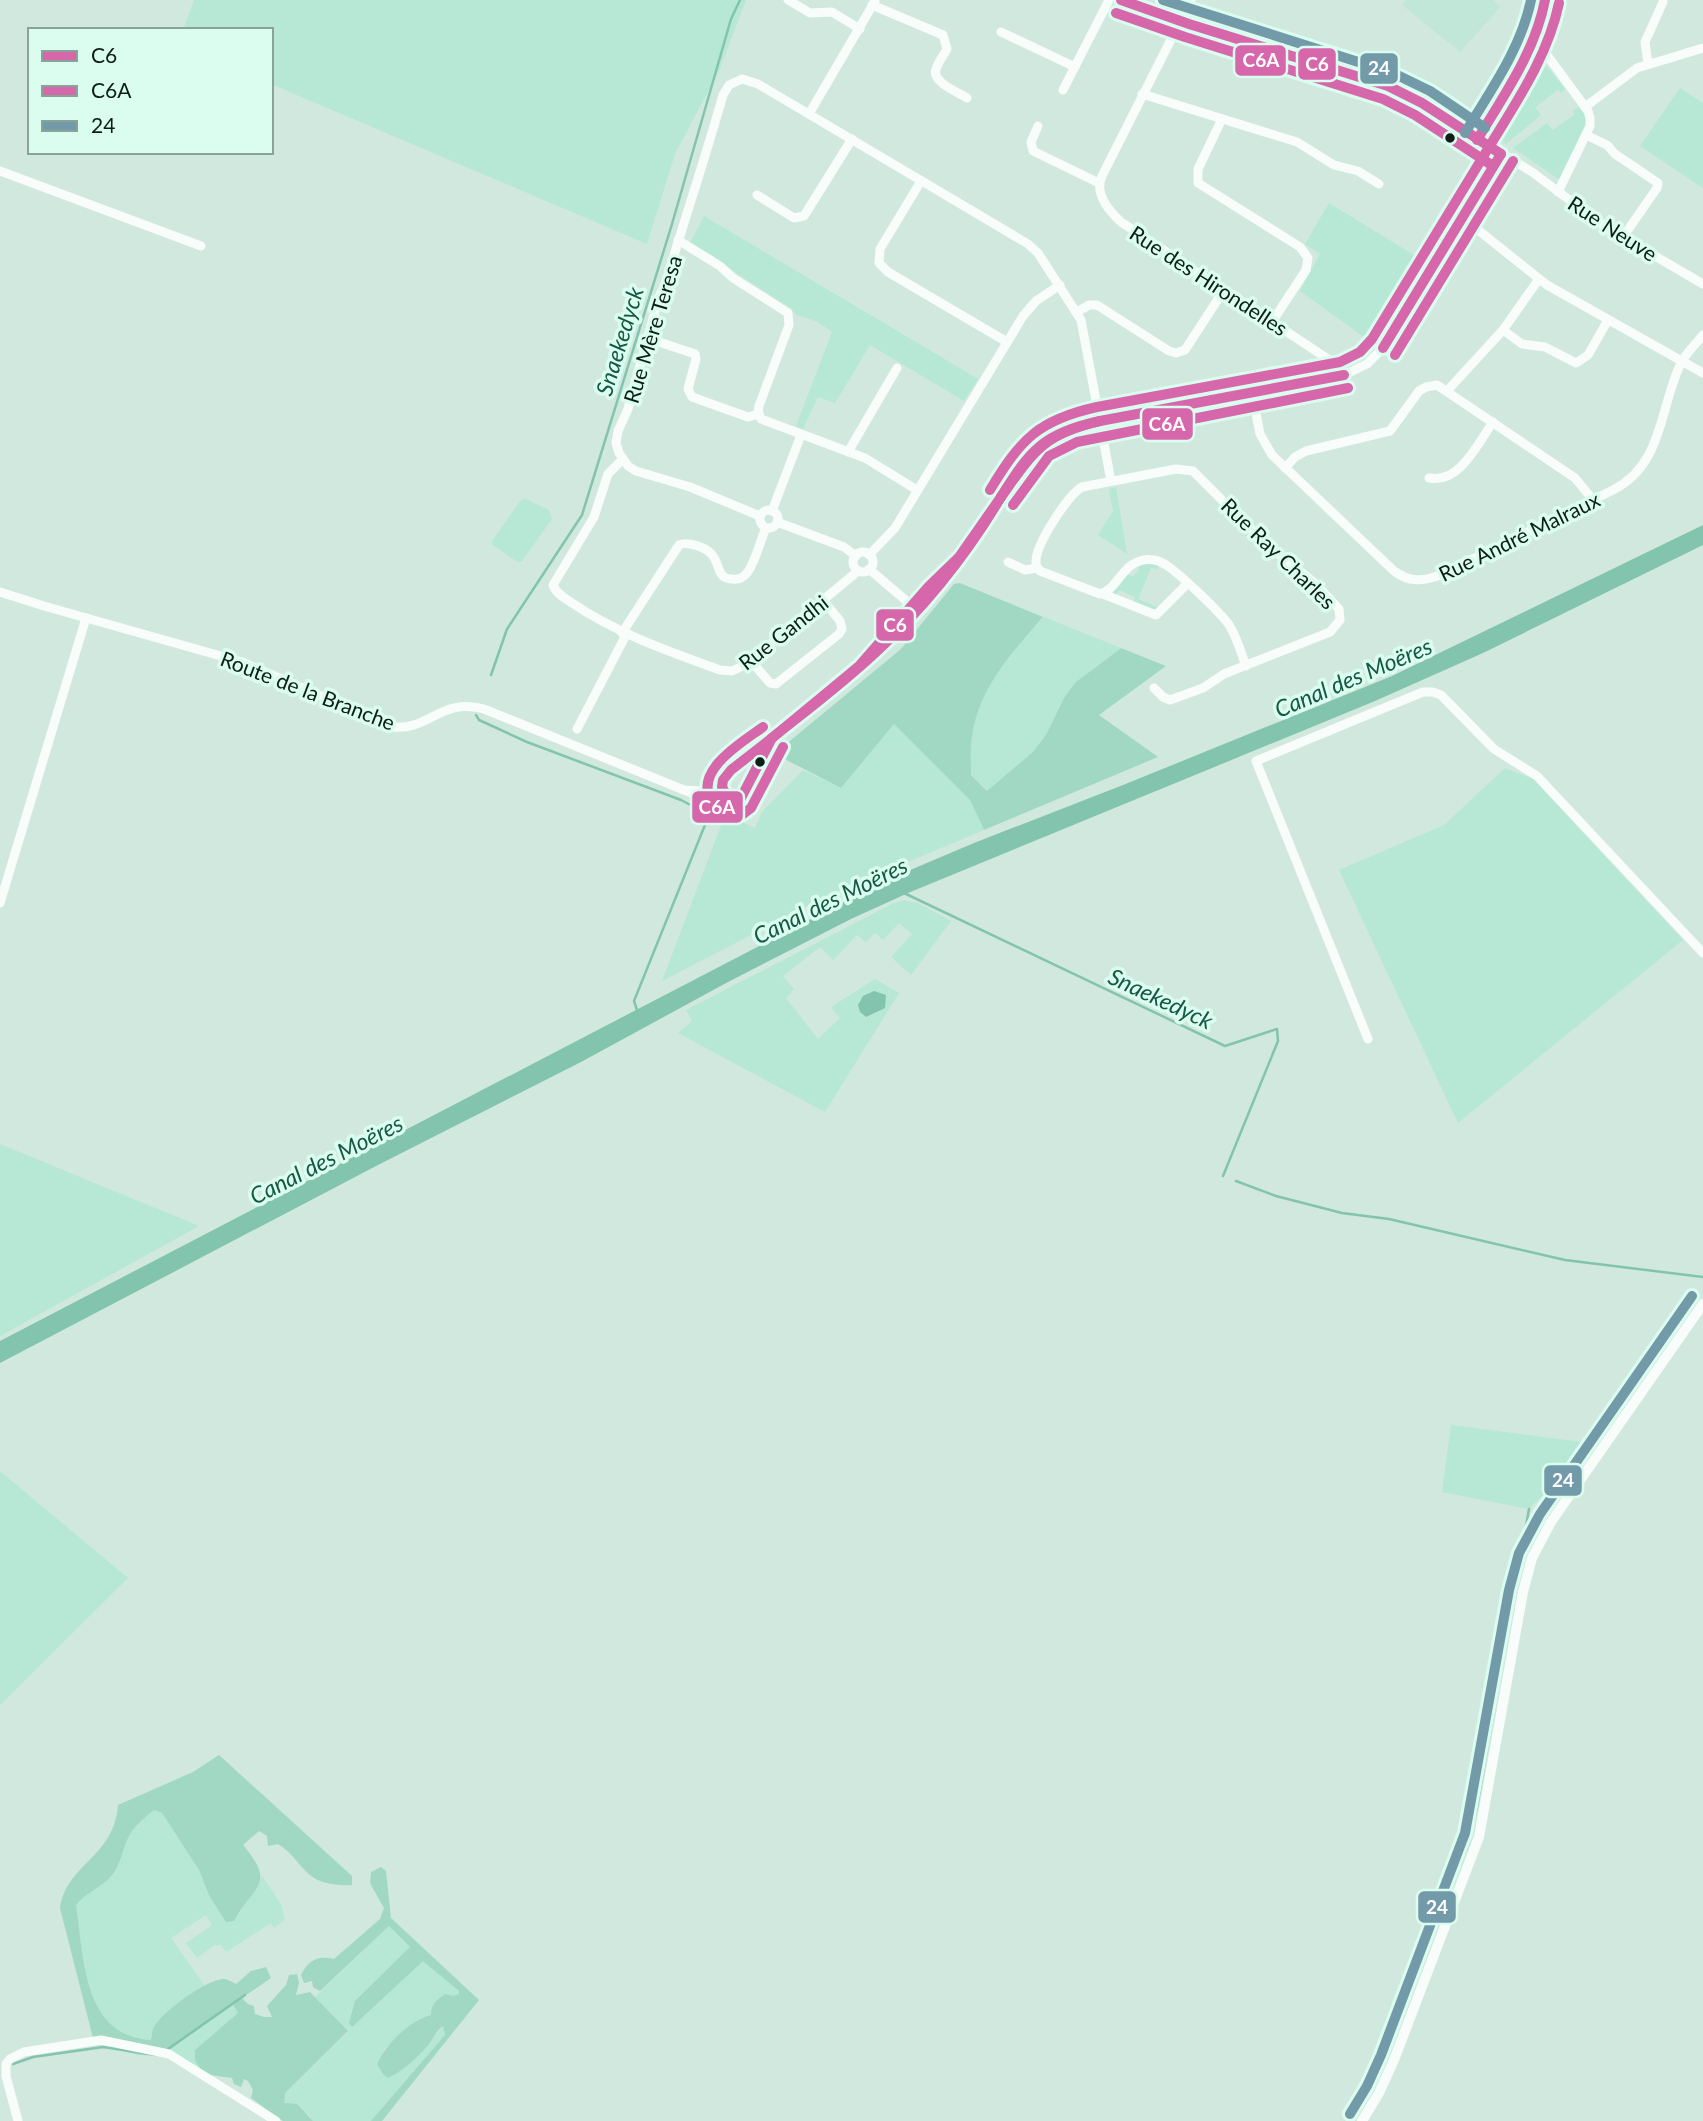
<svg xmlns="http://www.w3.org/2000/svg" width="1703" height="2121" viewBox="0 0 1703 2121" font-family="Lato,sans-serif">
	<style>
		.built { fill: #c0e7d8 }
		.green { fill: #b6e8d5 }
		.forest { fill: #a0d8c4 }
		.water { fill: #82c4ad }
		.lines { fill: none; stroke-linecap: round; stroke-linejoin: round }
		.stream { stroke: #82c4ad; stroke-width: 2.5 }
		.minor { stroke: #f8fcfa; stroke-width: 9 }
		.major { stroke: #f8fcfa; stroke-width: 10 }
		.bus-1-casing { stroke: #dbfdef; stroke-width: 16 }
		.bus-2-casing { stroke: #dbfdef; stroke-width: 16 }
		.bus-3-casing { stroke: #dbfdef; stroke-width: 16 }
		.bus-1 { stroke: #d767ab; stroke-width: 10 }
		.bus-2 { stroke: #d767ab; stroke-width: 10 }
		.bus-3 { stroke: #739aa9; stroke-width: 10 }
		.bus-dot { fill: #0d1d17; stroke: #dbfdef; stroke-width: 2.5 }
		.labels { text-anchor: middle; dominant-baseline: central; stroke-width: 7; stroke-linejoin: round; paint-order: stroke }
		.street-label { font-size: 21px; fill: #0d1d17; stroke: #dbfdef }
		.water-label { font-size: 23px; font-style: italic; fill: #155845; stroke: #dbfdef }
		.line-badge { stroke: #dbfdef; stroke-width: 2.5 }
		.badge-label { font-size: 19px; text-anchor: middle; font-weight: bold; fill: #fff }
	</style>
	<rect width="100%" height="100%" fill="#d1e8df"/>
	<!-- built -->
	<path class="built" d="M 1406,0 L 1493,0 L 1500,7 L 1460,52 L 1402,5 Z"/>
	<!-- green -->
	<g class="green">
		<path d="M 194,0 L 746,0 L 719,71 L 675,154 L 647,244 L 271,84 L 271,30 L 183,30 Z"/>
		<path d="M 1537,54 L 1565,89 L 1561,93 L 1558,90 L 1535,107 L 1541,115 L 1506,144 L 1495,132 Z"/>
		<path d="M 1680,88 L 1703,103 L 1703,188 L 1640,146 Z"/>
		<path d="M 1579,107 L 1587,118 L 1587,123 L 1560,180 L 1513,148 L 1547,123 L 1553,130 L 1575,114 L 1573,111 Z"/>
		<path d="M 1329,203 L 1427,263 L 1375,345 L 1300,291 L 1320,254 L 1305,244 Z"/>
		<path d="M 704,216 L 978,379 L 964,401 L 870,345 L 835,403 L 818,397 L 803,429 L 796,426 L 832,332 L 818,322 L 795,314 L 792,309 L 690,243 Z"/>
		<path d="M 1116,487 L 1127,554 L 1098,535 L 1113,511 L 1109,489 Z"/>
		<path d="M 526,499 L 549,510 L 552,519 L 522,561 L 517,562 L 492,544 L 492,541 L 521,500 Z"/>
		<path d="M 1146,563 L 1159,565 L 1157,569 L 1151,568 L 1138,599 L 1160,608 L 1157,611 L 1133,603 L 1135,597 L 1119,590 L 1116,596 L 1113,595 L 1113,592 L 1124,574 L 1133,576 L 1139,570 L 1138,565 Z"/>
		<path d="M 1044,617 L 1121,648 L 1093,668 L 1064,698 L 1046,735 L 1032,753 L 988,791 L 971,775 C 971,763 970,749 972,737 C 979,687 1012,653 1044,617 Z"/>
		<path d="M 894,724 L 970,800 L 984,830 L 828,895 L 662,981 L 725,815 L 755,828 L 762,812 L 803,770 L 841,788 Z"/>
		<path d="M 1505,768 L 1533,779 L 1683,940 L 1458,1123 L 1339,870 L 1444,825 Z"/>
		<path d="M 904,900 L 918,903 L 951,921 L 911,975 L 891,957 L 912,934 L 899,923 L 883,940 L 875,933 L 866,942 L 857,935 L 833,960 L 820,947 L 783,976 L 794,989 L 786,998 L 818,1039 L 840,1018 L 831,1007 L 875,979 L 899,993 L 825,1112 L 678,1033 L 692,1021 L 686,1010 L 892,904 Z"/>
		<path d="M 0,1144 L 199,1226 L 0,1336 Z"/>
		<path d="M 1451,1425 L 1574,1441 L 1592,1443 L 1590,1449 L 1529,1509 L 1442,1492 Z"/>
		<path d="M 0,1471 L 128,1578 L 0,1705 Z"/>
		<path d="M 154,1810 L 162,1813 L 199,1870 L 209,1895 L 234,1921 C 243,1905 257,1893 262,1876 L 281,1904 L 285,1920 L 274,1928 L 271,1923 L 226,1952 L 221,1945 L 215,1945 L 197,1958 L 186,1943 L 212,1925 L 206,1915 L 171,1938 L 205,1986 L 192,1993 L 152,2040 C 82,2036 84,1957 76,1905 C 87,1891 102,1888 113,1874 C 121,1862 122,1851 128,1838 C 134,1826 143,1819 154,1810 Z"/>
		<path d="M 389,1926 L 410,1947 L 391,1967 L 352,2027 L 423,1960 L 459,1990 L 459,1994 L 385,2048 L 377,2064 L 428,2045 L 443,2026 L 445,2035 L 371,2121 L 313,2121 L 309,2115 L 283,2103 L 285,2093 L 348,2032 L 315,1997 Z"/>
		<path d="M 233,2004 L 239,2013 L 195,2050 L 203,2074 L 162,2052 Z"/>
	</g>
	<!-- forest -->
	<g class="forest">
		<path d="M 960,583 L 1043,617 C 1012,653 979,687 972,737 C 970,749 971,763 971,775 L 987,791 L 1032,753 L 1046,735 L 1064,698 L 1076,682 L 1121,648 L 1166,666 L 1099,715 L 1158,757 L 984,830 L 970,800 L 894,724 L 841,788 L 777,755 L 779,750 L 901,649 L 954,584 Z"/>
		<path d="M 219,1755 L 352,1876 L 352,1885 C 342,1886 323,1884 314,1878 C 300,1869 293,1852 278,1844 L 268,1846 L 267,1836 L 259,1831 L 243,1845 C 277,1885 254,1885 234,1921 L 226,1922 L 209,1895 L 199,1870 L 162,1813 L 154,1810 C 143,1819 134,1826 128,1838 C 122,1851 121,1863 113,1874 C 102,1888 87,1891 76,1905 C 84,1956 82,2036 151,2040 C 152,2037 152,2033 153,2029 C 159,2014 209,1977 225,1979 C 229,1980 232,1982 236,1984 L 251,1971 L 266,1967 L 271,1978 L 242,1998 L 248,2004 L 254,2006 L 255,2014 L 264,2017 L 272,2017 L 267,2006 L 286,1985 L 289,1975 L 297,1974 L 299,1983 L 296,1995 L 310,1992 L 348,2031 L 285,2093 L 284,2103 L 297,2104 L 313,2121 L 283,2121 L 251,2098 L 253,2090 L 248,2081 L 244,2079 L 241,2087 L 234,2084 L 232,2078 L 203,2074 L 195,2060 L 195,2050 L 238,2013 L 233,2004 L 165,2053 C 157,2051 156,2053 149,2055 C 137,2057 102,2045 93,2038 L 60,1908 C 67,1863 114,1858 118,1805 L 193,1772 Z"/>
		<path d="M 381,1867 L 386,1871 L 391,1918 L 479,2000 L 382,2121 L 371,2121 L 445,2035 L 443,2026 C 436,2031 434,2038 429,2044 C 418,2057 403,2071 388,2078 L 383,2074 L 377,2064 C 386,2044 409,2021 431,2015 C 431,2005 436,2000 445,1994 L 453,1996 L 459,1994 L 459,1991 L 423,1961 L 352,2027 L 349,2023 L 355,2001 L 410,1947 L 389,1926 L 320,1991 L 313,1987 L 312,1981 L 304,1983 L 301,1975 C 308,1960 318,1955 334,1959 L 380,1919 L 384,1908 L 370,1883 L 371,1872 Z"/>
	</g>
	<!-- water -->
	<g class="water">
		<path d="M 1703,525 L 1703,545 L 1483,653 L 1375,701 L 908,893 L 851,919 L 728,982 L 581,1062 L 376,1166 L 0,1363 L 0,1341 L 882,882 L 974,843 L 1123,785 L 1392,676 Z"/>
		<path d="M 874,991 L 886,995 L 885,1008 L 866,1017 L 860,1012 L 858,1005 L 863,996 Z"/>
	</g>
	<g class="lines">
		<!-- stream -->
		<g class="stream">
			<path d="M 491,675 L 507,629 L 582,515 L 672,224 L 731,19 L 740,0"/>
			<path d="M 476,715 L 479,720 L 527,742 L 681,800 L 709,815 L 634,1001 L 637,1010"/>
			<path d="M 904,893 L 1225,1046 L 1277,1029 L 1278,1041 L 1223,1176"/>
			<path d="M 1236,1181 L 1276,1196 L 1342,1213 L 1389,1219 L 1565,1260 L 1703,1277"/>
			<path d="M 168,2049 L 245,1995"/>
			<path d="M 13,2064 L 33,2057 L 103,2047 L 156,2055"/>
			<path d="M 1352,2121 L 1378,2074 L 1468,1844 L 1477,1807 L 1529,1509"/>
		</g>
		<!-- minor -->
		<g class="minor">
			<path d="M 788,0 L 810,13 L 832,12 L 860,29"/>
			<path d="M 1121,0 L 1189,24 L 1380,83 L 1401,92 L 1532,172 L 1607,228 L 1703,284"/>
			<path d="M 1191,0 L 1102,176 C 1094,193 1108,210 1121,222 L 1334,363 L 1344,375"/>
			<path d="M 872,5 L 943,35 L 947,49 C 944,55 938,62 936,69 C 931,82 958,92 967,98"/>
			<path d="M 1001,32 L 1075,67"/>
			<path d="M 1532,42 L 1544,51 L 1588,111 L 1590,118 L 1590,126 L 1558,192"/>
			<path d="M 1648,64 L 1645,42 L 1663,2"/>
			<path d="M 1063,90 L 1109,0"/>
			<path d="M 1142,94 L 1297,142 L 1334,165 L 1358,171 L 1379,184"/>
			<path d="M 1585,107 L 1637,68 L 1703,48"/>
			<path d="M 809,114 L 875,1"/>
			<path d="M 1222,119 L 1198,169 L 1198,183 L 1300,247 L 1308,258 L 1306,270 L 1272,322"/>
			<path d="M 1038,126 L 1031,142 L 1033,151 L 1099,183"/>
			<path d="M 1586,135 L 1607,145 L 1615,154 L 1658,183 L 1657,188 L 1623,237"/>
			<path d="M 1477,140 C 1500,100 1540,45 1545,0"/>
			<path d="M 0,171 L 201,246"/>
			<path d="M 921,181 L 880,249 L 879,263 L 888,272 L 1007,342"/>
			<path d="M 757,195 L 794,218 L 804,216 L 852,139"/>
			<path d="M 1463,218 L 1547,285 L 1703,373"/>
			<path d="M 678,240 L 720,266 L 733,278 L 788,313 L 789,325 L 759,406 L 758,413 L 761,419 L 865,458 L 917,490"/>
			<path d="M 1077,312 L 1089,305 L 1097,305 L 1169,351 L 1176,353 L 1185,350 L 1224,290"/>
			<path d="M 1503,330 L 1522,344 L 1545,347 L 1576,363 L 1588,355 L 1608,320"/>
			<path d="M 647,338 L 695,354 L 696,359 L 688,389 L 692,397 L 748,417 L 759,414"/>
			<path d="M 1447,391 L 1503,330 L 1539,279"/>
			<path d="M 1252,393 L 1260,434 L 1272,455 L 1394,571 C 1409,582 1422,582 1440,575 L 1613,490 C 1663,464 1659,411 1680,365 C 1685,354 1695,345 1703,335"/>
			<path d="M 848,452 L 897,368"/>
			<path d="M 623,459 L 608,474 L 594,517 L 553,585 C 556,594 565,598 572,603 C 618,634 668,651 720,670 L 732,671 L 745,665 L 858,571"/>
			<path d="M 1285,468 L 1295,457 L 1306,451 L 1390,431 L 1419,391 L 1426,387 L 1437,385 L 1575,478 L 1593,500"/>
			<path d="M 1429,478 C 1460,484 1478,443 1493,422"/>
			<circle cx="769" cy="519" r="9"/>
			<path d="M 772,511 L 801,435"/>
			<path d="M 760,516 L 690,487 L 636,471 L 628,466 L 619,453 L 616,443 L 618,431 L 628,409 L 659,297 L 665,285 C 684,221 705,159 723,95 L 729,85 L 742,79 L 758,84 L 1028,244 L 1038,253 L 1081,320 L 1111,481"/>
			<path d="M 777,522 L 844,547 L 856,556"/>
			<circle cx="863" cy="562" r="10"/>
			<path d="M 869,555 L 895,528 L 1023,316 L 1036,301 L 1060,285"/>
			<path d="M 1008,562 L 1025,570 L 1037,568"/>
			<path d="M 869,569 L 916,609"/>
			<path d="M 0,592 L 44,606 L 242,662 L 393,727 C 429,731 441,697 484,709 L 721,805 C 749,806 758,763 769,743"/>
			<path d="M 1103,594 L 1156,615 L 1187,584"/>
			<path d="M 897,625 L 943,572"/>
			<path d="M 622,633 L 679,545 C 687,541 707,547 713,556 C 720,565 717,579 732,579 C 738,580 743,578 747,573 C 756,561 760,541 766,528"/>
			<path d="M 751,661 L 770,683 L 776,684 L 839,634 L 842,629 L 840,621 L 823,600"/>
			<path d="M 1154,688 L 1163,697 L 1170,700 L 1203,688 L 1224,674 L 1330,632 L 1340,620 L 1339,609 L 1316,584 L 1266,544 L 1193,471 L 1176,469 L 1082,487 C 1068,495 1036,544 1036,561 C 1036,566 1037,567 1040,571 L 1100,594 C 1118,589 1121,566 1140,561 C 1149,558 1159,560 1166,565 C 1179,573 1221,613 1229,625 C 1237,637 1241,653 1246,666"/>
			<path d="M 577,729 L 626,635"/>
			<path d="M 724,777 L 723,793 L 736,802"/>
			<path d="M 683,790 L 700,791 L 714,786 L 881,648 L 902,628 L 949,571 L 1040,445 L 1064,431 L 1100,421 L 1344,375 L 1367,364 L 1383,348 L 1501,154"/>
			<path d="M 0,903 L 86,618"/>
			<path d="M 1368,1039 L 1256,761 L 1423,692 L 1433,692 L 1441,695 L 1494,749 L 1537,776 L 1703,953"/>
			<path d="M 18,2121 L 6,2076 L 6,2064 L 10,2059 L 24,2052 L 101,2040 L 169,2054 L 276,2121"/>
		</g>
		<!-- major -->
		<path class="major" d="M 1362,2121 L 1379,2093 L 1394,2060 L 1479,1837 L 1523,1592 L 1532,1558 L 1551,1522 L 1703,1304"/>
		<!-- bus-1 casing -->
		<g class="bus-1-casing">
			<g id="bus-1">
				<path d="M 1121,0 L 1189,24 L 1388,86 L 1422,103 L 1501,154"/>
				<path d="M 1477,140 C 1504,95 1535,52 1545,0"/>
				<path d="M 1383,348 L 1501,154"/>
				<path d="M 1100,421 L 1344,375"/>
				<path d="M 1001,497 C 1030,450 1044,433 1100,421"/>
				<path d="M 1001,497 C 1034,451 1042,435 1100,421"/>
				<path d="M 772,738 L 741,798 L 736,802 L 727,796 L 722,787 L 723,780 L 731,770 Z"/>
				<path d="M 772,738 L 859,666 L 929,586 L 959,557 L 1001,497"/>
				<path d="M 772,738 C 807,710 843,683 876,652 C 924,608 967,554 1001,497"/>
			</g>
		</g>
		<!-- bus-2 casing -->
		<g class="bus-2-casing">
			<g id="bus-2">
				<path d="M 1116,13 L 1185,37 L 1383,99 L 1415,115 L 1493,166"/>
				<path d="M 1489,147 C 1517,101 1548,56 1559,3"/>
				<path d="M 1360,352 L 1372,339 L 1489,147"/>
				<path d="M 1395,355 L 1513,161"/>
				<path d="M 990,490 C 1021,439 1038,420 1097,407 L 1340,362 L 1358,353"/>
				<path d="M 1013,505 L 1049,456 L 1077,442 L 1348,388"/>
				<path d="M 763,727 C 744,741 692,771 712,801 C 718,809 726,813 735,816 L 743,814 L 751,808 L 783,747"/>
			</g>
		</g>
		<!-- bus-3 casing -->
		<g class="bus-3-casing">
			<g id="bus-3">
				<path d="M 1163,0 L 1393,73 L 1430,91 L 1485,128"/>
				<path d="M 1465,133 C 1490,91 1521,49 1531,0"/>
				<path d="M 1350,2114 L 1367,2086 L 1381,2055 L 1465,1833 L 1509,1590 L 1519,1553 L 1540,1514 L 1692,1296"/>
			</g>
		</g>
		<!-- bus-1 -->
		<use href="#bus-1" class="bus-1"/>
		<!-- bus-2 -->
		<use href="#bus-2" class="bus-2"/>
		<!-- bus-3 -->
		<use href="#bus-3" class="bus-3"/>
	</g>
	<!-- markers -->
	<g class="bus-dot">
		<circle cx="1450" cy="138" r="6"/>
		<circle cx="760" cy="762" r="6"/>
	</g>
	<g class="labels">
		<!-- street labels -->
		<g class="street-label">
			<text transform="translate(1613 228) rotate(33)">Rue Neuve</text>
			<text transform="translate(1209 280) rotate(33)">Rue des Hirondelles</text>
			<text transform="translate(652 329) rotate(-73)">Rue Mère Teresa</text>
			<text transform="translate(1519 536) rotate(-26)">Rue André Malraux</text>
			<text transform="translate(1279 553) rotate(44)">Rue Ray Charles</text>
			<text transform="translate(783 632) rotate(-38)">Rue Gandhi</text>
			<text transform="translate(308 690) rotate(21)">Route de la Branche</text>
		</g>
		<!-- water labels -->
		<g class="water-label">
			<text transform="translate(619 341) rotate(-73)">Snaekedyck</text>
			<text transform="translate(1353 677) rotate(-23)">Canal des Moëres</text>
			<text transform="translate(830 900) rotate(-26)">Canal des Moëres</text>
			<text transform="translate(1161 998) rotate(25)">Snaekedyck</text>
			<text transform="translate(326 1159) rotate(-27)">Canal des Moëres</text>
		</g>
	</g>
	<g class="line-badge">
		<rect x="1234" y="44" width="53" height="33" rx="7" fill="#d767ab"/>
		<rect x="1297" y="47" width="40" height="34" rx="7" fill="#d767ab"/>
		<rect x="1359" y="52" width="40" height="33" rx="7" fill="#739aa9"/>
		<rect x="1141" y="407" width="53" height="34" rx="7" fill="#d767ab"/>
		<rect x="875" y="608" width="40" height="34" rx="7" fill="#d767ab"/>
		<rect x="691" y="790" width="53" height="34" rx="7" fill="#d767ab"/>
		<rect x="1543" y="1464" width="40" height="33" rx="7" fill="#739aa9"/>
		<rect x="1417" y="1890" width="40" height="34" rx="7" fill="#739aa9"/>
	</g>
	<g class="badge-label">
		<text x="1261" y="67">C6A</text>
		<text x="1317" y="71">C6</text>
		<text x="1379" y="75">24</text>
		<text x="1167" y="431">C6A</text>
		<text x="895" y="632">C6</text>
		<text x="717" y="814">C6A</text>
		<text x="1563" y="1487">24</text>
		<text x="1437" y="1914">24</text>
	</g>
	<!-- legend -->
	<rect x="28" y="28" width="245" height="126" fill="#dbfdef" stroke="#89a399" stroke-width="2"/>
	<rect x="42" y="51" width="35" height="10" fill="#d767ab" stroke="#89a399" stroke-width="2"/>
	<text x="91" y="63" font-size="21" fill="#0d1d17">C6</text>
	<rect x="42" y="86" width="35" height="10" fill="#d767ab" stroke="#89a399" stroke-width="2"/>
	<text x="91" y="98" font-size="21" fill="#0d1d17">C6A</text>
	<rect x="42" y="121" width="35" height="10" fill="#739aa9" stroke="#89a399" stroke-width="2"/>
	<text x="91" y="133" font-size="21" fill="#0d1d17">24</text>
</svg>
